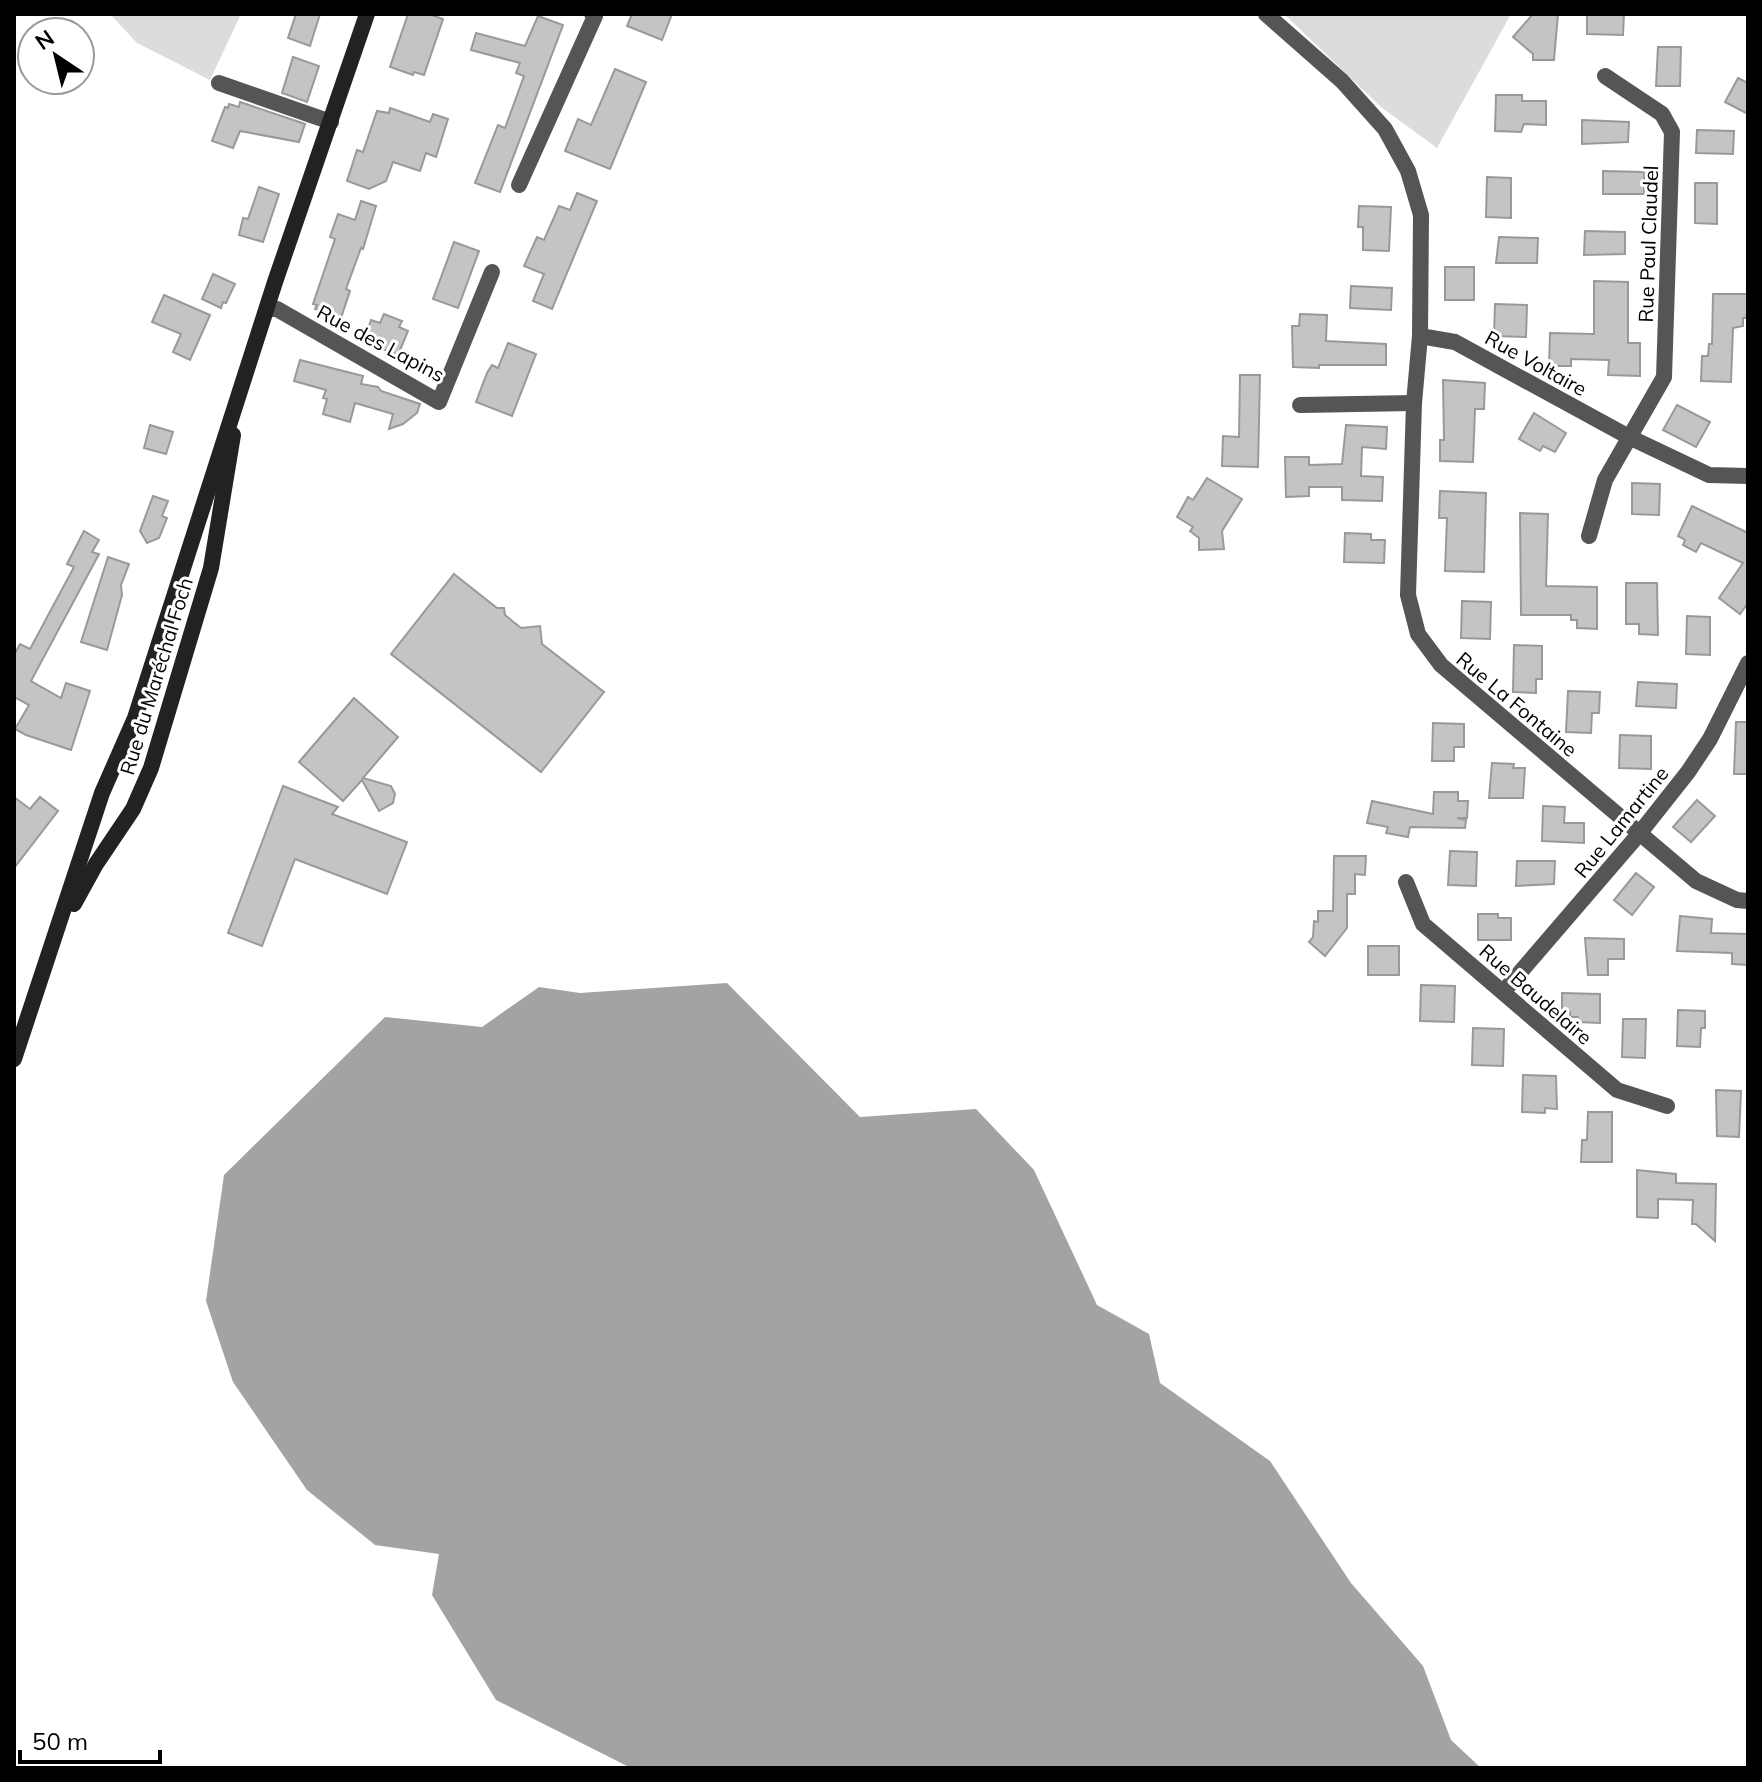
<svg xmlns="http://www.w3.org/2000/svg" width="1762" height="1782" viewBox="0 0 1762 1782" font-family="Mulish,sans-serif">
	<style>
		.green { fill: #dcdcdc }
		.water { fill: #a3a3a3 }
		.building { fill: #c4c4c4; stroke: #999; stroke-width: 2 }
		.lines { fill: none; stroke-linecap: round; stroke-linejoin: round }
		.street { stroke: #555; stroke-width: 16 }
		.secondary { stroke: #222; stroke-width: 16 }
		.labels { text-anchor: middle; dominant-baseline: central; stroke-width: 6; stroke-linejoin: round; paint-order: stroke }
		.street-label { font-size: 20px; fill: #000; stroke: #fff }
	</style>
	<rect width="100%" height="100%" fill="#fff"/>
	<!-- green -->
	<g class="green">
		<path d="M 110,14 L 241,14 L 210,80 L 137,43 Z"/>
		<path d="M 1284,14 L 1511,14 L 1437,148 L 1381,107 Z"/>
	</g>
	<!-- water -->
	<path class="water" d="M 727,983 L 860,1117 L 976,1109 L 1034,1170 L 1097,1305 L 1149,1334 L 1160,1383 L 1270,1461 L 1351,1583 L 1423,1666 L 1451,1740 L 1481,1768 L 631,1768 L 496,1700 L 432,1595 L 439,1554 L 375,1545 L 307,1490 L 233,1382 L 206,1301 L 224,1175 L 385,1017 L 482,1027 L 539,987 L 580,993 Z"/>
	<!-- building -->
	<g class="building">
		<path d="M 296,14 L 320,14 L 310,46 L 288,38 Z"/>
		<path d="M 408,14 L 429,14 L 443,19 L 424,75 L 414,72 L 413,75 L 390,67 Z"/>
		<path d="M 632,14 L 672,14 L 662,40 L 627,26 Z"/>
		<path d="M 1533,14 L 1558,14 L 1554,60 L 1533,60 L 1533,54 L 1513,37 Z"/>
		<path d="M 1587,14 L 1624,14 L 1623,35 L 1587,34 Z"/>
		<path d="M 538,16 L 563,25 L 500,192 L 475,183 L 498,125 L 505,128 L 524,76 L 516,73 L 520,63 L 471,50 L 476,33 L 525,46 Z"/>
		<path d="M 1658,47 L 1681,47 L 1680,86 L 1656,86 Z"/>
		<path d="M 293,57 L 319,66 L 307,102 L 282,93 Z"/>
		<path d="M 615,69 L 646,82 L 610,169 L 565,151 L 578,119 L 591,125 Z"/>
		<path d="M 1738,78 L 1748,83 L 1748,114 L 1725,102 Z"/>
		<path d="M 1496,95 L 1522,95 L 1522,101 L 1546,101 L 1546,125 L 1524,124 L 1521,132 L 1495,131 Z"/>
		<path d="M 240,102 L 305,124 L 299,142 L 240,131 L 233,148 L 212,141 L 225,107 L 228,108 L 229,104 L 239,107 Z"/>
		<path d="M 390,108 L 430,122 L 433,114 L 448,119 L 436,157 L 426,153 L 420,171 L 393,162 L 386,181 L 369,189 L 347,181 L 357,150 L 363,152 L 377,111 L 389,113 Z"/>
		<path d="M 1582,120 L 1629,122 L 1628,142 L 1582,144 Z"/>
		<path d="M 1697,130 L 1734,131 L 1733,154 L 1696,153 Z"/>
		<path d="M 1603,171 L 1644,172 L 1644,194 L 1603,194 Z"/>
		<path d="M 1487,177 L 1511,178 L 1511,218 L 1486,217 Z"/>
		<path d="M 1695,183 L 1717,183 L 1717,224 L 1695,223 Z"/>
		<path d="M 259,187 L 279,194 L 263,242 L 239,235 L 243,218 L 248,219 Z"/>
		<path d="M 577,193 L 597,201 L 552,309 L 533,301 L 544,274 L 524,266 L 537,237 L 544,240 L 559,206 L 570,210 Z"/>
		<path d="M 361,201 L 376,206 L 363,249 L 361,248 L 346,289 L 350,291 L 341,318 L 315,309 L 317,305 L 313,304 L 335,239 L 330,237 L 338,214 L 355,220 Z"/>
		<path d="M 1359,206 L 1391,207 L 1389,251 L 1363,250 L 1363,227 L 1358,227 Z"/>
		<path d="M 1585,231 L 1625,232 L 1625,254 L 1584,255 Z"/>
		<path d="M 1499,237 L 1538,238 L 1537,263 L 1496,263 Z"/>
		<path d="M 454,242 L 479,251 L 458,308 L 433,299 Z"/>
		<rect x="1445" y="267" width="29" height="33"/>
		<path d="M 213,274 L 235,284 L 226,303 L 223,302 L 221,308 L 202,299 Z"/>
		<path d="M 1594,281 L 1628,282 L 1628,343 L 1640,343 L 1640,376 L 1608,375 L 1609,360 L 1571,359 L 1571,366 L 1549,366 L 1550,333 L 1594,334 Z"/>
		<path d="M 1351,286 L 1392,288 L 1391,310 L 1350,308 Z"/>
		<path d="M 1713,294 L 1748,294 L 1748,309 L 1746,318 L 1743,318 L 1743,326 L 1733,328 L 1731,382 L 1701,381 L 1702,356 L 1708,356 L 1709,344 L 1712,344 Z"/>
		<path d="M 164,295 L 210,315 L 190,360 L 173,352 L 181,334 L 152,322 Z"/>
		<path d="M 1495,304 L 1527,305 L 1526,337 L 1494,336 Z"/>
		<path d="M 384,314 L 402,321 L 399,327 L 408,331 L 398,355 L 377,347 L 381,339 L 366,334 L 371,320 L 380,323 Z"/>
		<path d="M 1300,314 L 1327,315 L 1326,341 L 1386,344 L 1386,365 L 1319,365 L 1319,368 L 1293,367 L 1292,326 L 1299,326 Z"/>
		<path d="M 508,343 L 536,354 L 512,416 L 476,402 L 487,373 L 492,365 L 498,368 Z"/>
		<path d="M 300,360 L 363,376 L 361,384 L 378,387 L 381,391 L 420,404 L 417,413 L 403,424 L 389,429 L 393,414 L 355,403 L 350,422 L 323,414 L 327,399 L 323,398 L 326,390 L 294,381 Z"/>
		<path d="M 1240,375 L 1260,375 L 1258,467 L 1222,466 L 1223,436 L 1239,437 Z"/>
		<path d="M 1443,380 L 1485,383 L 1484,409 L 1475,409 L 1473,462 L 1440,461 L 1440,440 L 1444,440 Z"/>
		<path d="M 1677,405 L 1710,422 L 1696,447 L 1663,430 Z"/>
		<path d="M 1534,413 L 1566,433 L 1555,452 L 1543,446 L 1540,451 L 1519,439 Z"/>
		<path d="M 150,425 L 173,432 L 166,454 L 144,448 Z"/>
		<path d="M 1346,425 L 1387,427 L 1386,449 L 1362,447 L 1361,476 L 1383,477 L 1382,501 L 1342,500 L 1342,487 L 1309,487 L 1309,496 L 1286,497 L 1285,457 L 1309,457 L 1309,465 L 1342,464 Z"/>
		<path d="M 1207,478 L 1242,499 L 1222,531 L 1224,549 L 1199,550 L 1199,538 L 1190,531 L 1193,527 L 1177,517 L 1188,497 L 1193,500 Z"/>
		<path d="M 1632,483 L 1660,484 L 1659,515 L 1632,514 Z"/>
		<path d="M 1440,491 L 1486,493 L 1484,572 L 1445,571 L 1447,518 L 1439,518 Z"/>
		<path d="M 153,496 L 168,501 L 162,516 L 167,518 L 159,538 L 147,543 L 140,531 Z"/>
		<path d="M 1692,506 L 1748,533 L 1748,603 L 1740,614 L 1719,598 L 1743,563 L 1701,543 L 1696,552 L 1683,545 L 1685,540 L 1678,536 Z"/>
		<path d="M 1520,513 L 1548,514 L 1546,586 L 1597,587 L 1597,629 L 1577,628 L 1577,620 L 1571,620 L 1571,615 L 1521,615 Z"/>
		<path d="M 84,531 L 99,540 L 92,552 L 99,554 L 31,681 L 61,698 L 66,683 L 90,691 L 71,750 L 26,735 L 15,729 L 29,705 L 14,697 L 14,655 L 20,644 L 30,649 L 74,567 L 67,564 Z"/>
		<path d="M 1345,533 L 1371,534 L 1371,540 L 1385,540 L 1384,563 L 1344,562 Z"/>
		<path d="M 108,557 L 129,564 L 121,585 L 122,595 L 107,650 L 81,642 Z"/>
		<path d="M 454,574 L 497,608 L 504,608 L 505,615 L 521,628 L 540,626 L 542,644 L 604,692 L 541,772 L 391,654 Z"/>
		<path d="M 1626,583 L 1657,583 L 1658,635 L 1639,634 L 1639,624 L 1626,624 Z"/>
		<path d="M 1462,601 L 1491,602 L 1490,639 L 1461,638 Z"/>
		<path d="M 1687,616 L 1710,617 L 1710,655 L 1686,654 Z"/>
		<path d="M 1514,645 L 1542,646 L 1542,679 L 1536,679 L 1536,693 L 1513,692 Z"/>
		<path d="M 1638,682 L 1677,684 L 1676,708 L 1636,706 Z"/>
		<path d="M 1568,691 L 1600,692 L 1599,713 L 1592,713 L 1591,733 L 1566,732 Z"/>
		<path d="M 354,698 L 398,737 L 363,778 L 391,786 L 395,794 L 393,803 L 379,811 L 362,780 L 343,801 L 299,762 Z"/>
		<path d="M 1736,722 L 1748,722 L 1748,774 L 1734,774 Z"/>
		<path d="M 1433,723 L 1464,724 L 1464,747 L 1454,747 L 1454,761 L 1432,761 Z"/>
		<path d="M 1620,735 L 1651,736 L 1651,769 L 1619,768 Z"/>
		<path d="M 1492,763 L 1514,764 L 1513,768 L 1525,768 L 1523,798 L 1489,798 Z"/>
		<path d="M 283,786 L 338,807 L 332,814 L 407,842 L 387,894 L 295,859 L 262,946 L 228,933 Z"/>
		<path d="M 1434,792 L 1458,792 L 1458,801 L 1468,801 L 1467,818 L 1457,818 L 1466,820 L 1465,828 L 1410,827 L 1408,837 L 1386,833 L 1388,827 L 1367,823 L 1372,801 L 1433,814 Z"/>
		<path d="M 14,797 L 30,809 L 40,797 L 58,811 L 14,868 Z"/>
		<path d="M 1697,800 L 1715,816 L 1691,842 L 1673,827 Z"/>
		<path d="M 1543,806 L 1565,807 L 1564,823 L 1584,823 L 1584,843 L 1542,841 Z"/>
		<path d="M 1450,851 L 1477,852 L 1476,886 L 1448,885 Z"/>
		<path d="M 1334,856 L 1366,856 L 1365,875 L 1355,874 L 1355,894 L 1347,894 L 1347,928 L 1325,956 L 1309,942 L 1313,937 L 1314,921 L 1318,922 L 1318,911 L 1333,911 Z"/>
		<path d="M 1517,861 L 1555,861 L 1554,884 L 1516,886 Z"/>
		<path d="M 1636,873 L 1654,887 L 1632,915 L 1614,900 Z"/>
		<path d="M 1478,914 L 1498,914 L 1498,918 L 1511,918 L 1511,940 L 1478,940 Z"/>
		<path d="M 1680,916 L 1712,919 L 1711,933 L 1748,934 L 1748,965 L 1732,964 L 1732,953 L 1677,951 Z"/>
		<path d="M 1585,938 L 1624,939 L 1624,959 L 1608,959 L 1608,975 L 1588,975 Z"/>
		<rect x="1368" y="946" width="31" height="29"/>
		<path d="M 1421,985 L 1455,986 L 1454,1022 L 1420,1021 Z"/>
		<path d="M 1562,993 L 1600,994 L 1600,1023 L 1577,1022 L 1578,1017 L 1570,1017 L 1570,1011 L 1562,1011 Z"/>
		<path d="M 1678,1010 L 1705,1011 L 1705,1028 L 1701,1028 L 1700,1047 L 1677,1046 Z"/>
		<path d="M 1623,1019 L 1646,1019 L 1645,1058 L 1622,1057 Z"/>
		<path d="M 1473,1028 L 1504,1029 L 1503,1066 L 1472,1065 Z"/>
		<path d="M 1523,1075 L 1556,1076 L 1557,1109 L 1545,1108 L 1545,1113 L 1522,1112 Z"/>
		<path d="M 1716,1090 L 1741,1091 L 1739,1137 L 1717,1136 Z"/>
		<path d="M 1588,1112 L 1612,1112 L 1612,1162 L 1581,1162 L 1582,1140 L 1587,1140 Z"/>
		<path d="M 1637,1170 L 1676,1174 L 1676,1183 L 1716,1184 L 1715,1241 L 1696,1224 L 1692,1224 L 1693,1200 L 1658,1199 L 1658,1218 L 1637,1217 Z"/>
	</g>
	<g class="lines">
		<!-- street -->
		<g class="street">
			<path d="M 1266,14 L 1342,81 L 1385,129 L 1408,171 L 1421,215 L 1420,336 L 1414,403 L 1408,595 L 1418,634 L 1441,665 L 1696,881 L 1737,900 L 1748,901"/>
			<path d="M 219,83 L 331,122"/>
			<path d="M 519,185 L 595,16 L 592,14"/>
			<path d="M 267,309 L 277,309 L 439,402 L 492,272"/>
			<path d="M 1420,336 L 1455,342 L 1629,437 L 1709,475 L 1748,476"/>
			<path d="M 1300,405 L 1414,403"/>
			<path d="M 1589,536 L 1605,480 L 1664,377 L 1672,132 L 1662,114 L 1605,76"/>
			<path d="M 1406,882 L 1423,924 L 1617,1090 L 1667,1106"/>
			<path d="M 1504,991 L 1639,834 L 1688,772 L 1710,739 L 1748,663"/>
		</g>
		<!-- secondary -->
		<g class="secondary">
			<path d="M 74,904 L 96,864 L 133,809 L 151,768 L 211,568 L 233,435"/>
			<path d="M 14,1059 L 102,793 L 135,718 L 275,282 L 367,14"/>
		</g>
	</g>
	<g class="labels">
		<!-- street labels -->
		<g class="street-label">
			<text transform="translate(1648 244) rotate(-88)">Rue Paul Claudel</text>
			<text transform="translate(381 343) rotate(28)">Rue des Lapins</text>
			<text transform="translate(1536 363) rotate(29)">Rue Voltaire</text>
			<text transform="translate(156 676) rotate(-73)">Rue du Maréchal Foch</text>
			<text transform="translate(1517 704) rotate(40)">Rue La Fontaine</text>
			<text transform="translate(1621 822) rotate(-51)">Rue Lamartine</text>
			<text transform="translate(1536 994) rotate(41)">Rue Baudelaire</text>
		</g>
	</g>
	<!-- border -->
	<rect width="1762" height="1782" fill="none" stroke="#000000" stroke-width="32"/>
	<!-- north arrow -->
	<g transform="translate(56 56) rotate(325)"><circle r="38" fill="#ffffff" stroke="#999999" stroke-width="2"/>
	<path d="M0-6L14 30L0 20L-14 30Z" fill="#000000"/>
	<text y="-12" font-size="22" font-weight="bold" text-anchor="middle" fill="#000000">N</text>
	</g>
	<!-- scale -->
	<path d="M20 1750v12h140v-12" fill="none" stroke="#000000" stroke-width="4"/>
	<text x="32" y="1750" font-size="24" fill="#000000" stroke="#ffffff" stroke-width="6" paint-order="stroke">50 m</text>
</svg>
